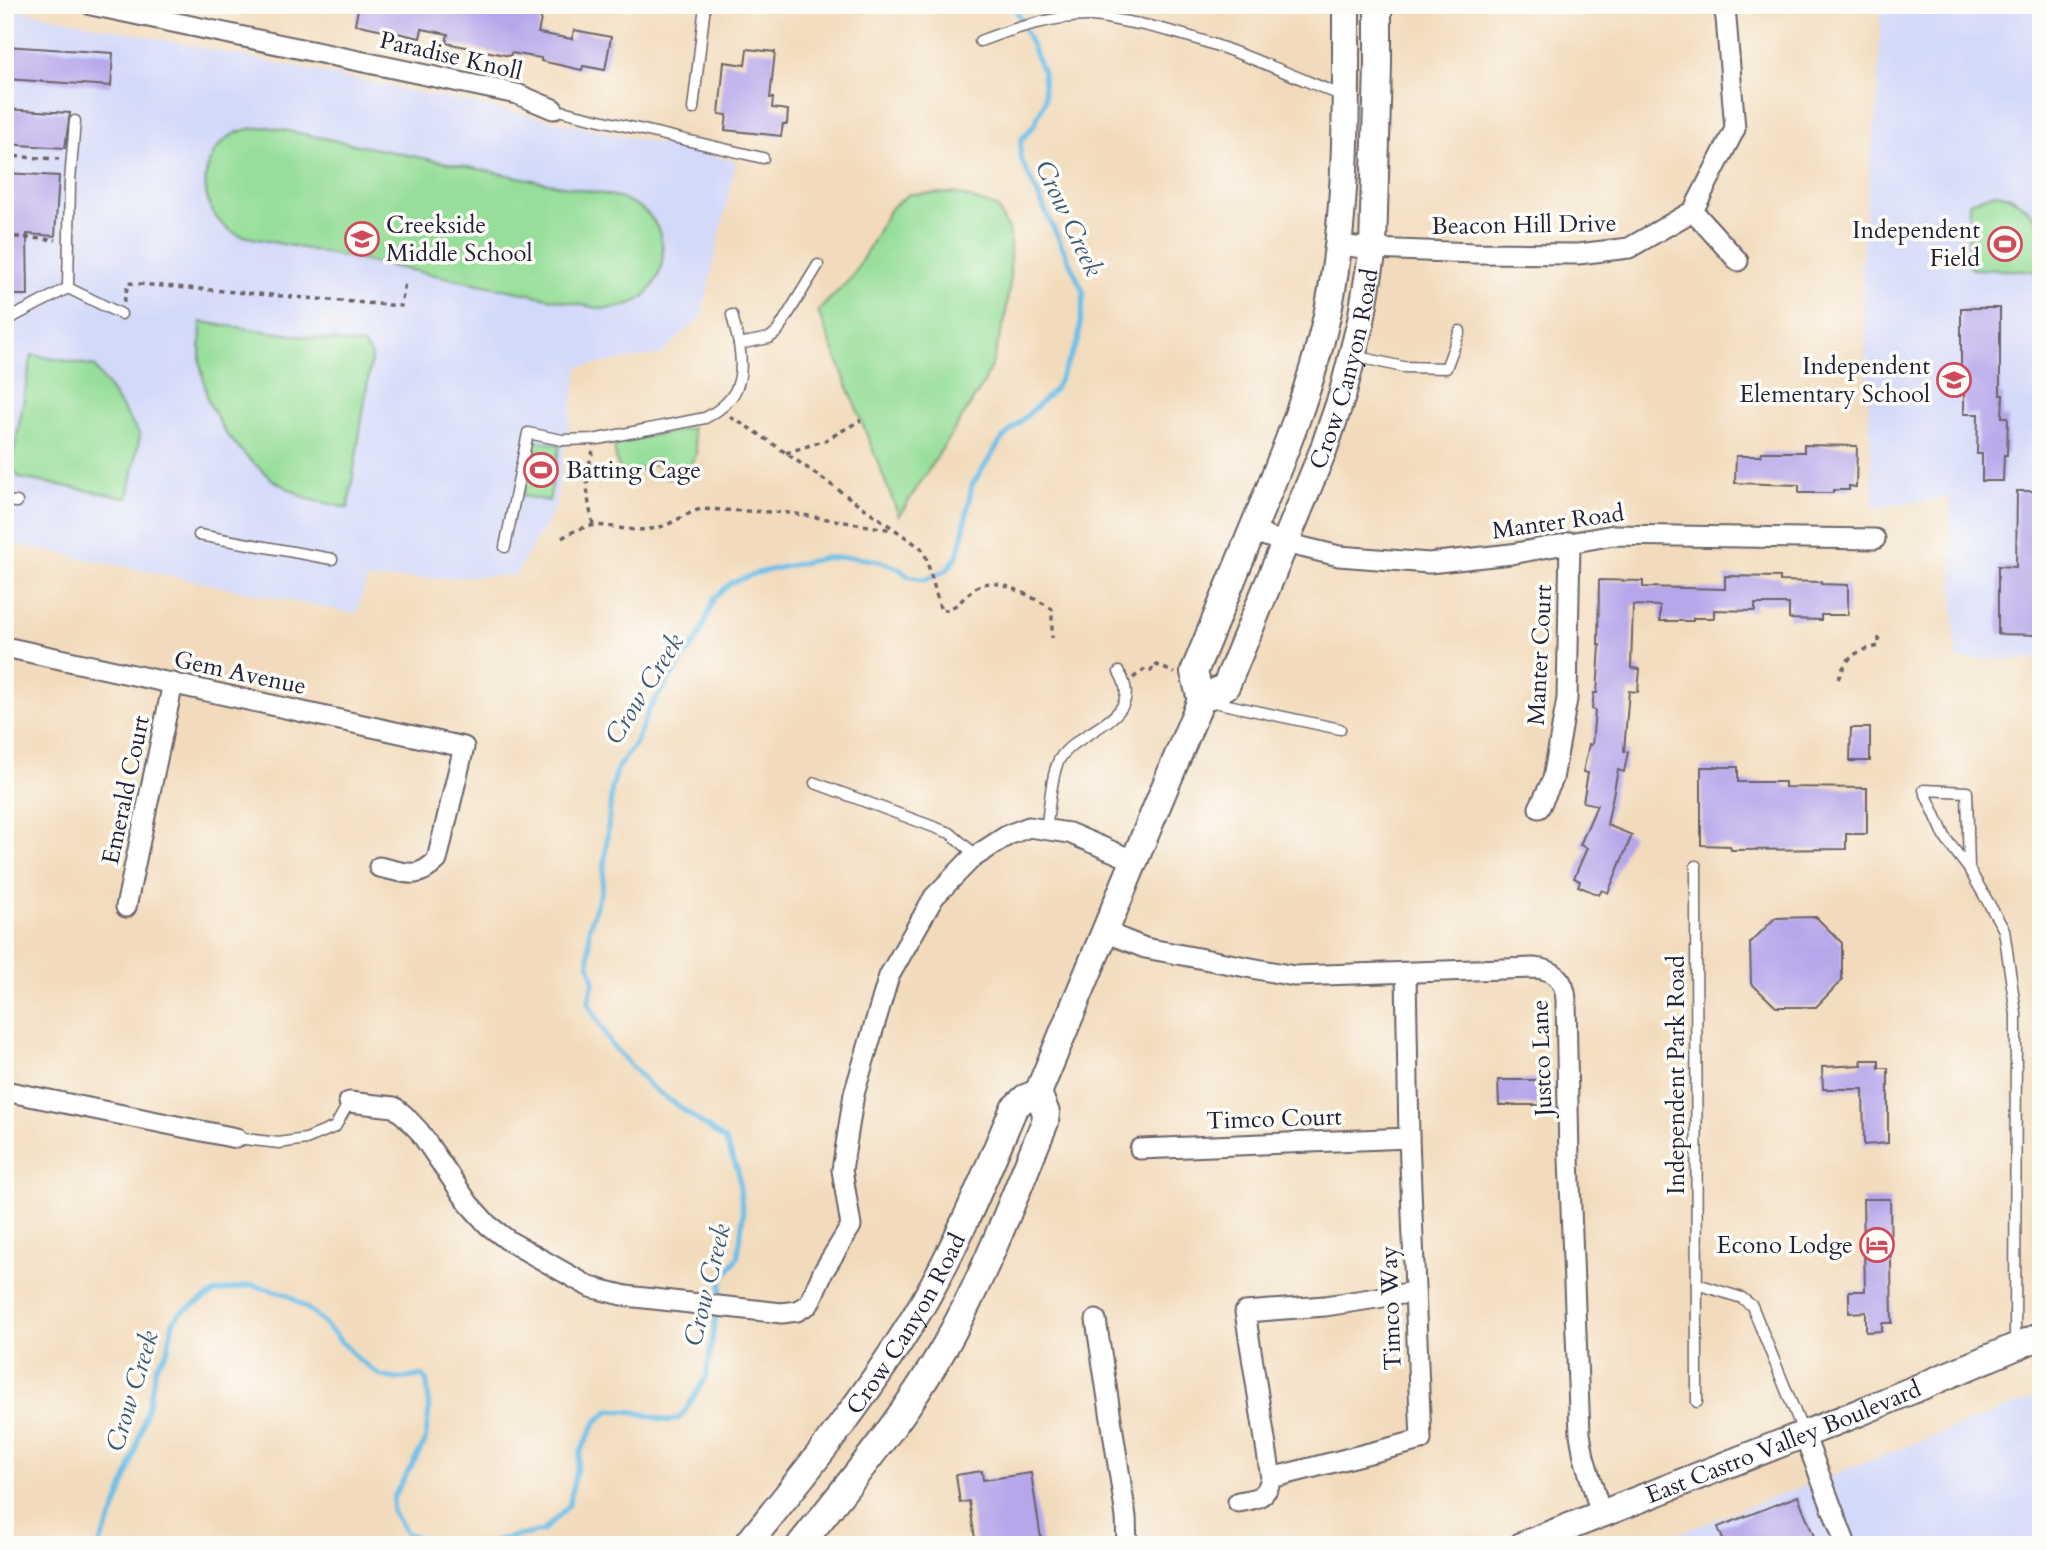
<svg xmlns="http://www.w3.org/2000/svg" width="2046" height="1550" viewBox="0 0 2046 1550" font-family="Cardo,serif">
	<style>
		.built { fill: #d3d9f9 }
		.green { fill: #96de99; stroke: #5c806a; stroke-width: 2 }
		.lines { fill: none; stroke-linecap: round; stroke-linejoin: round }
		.stream { stroke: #6bbee7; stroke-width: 5 }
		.building { fill: #b6a6ea }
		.lane-casing { stroke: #6b6368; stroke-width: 13 }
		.street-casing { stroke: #6b6368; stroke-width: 23 }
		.secondary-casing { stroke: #6b6368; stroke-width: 30 }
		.path { stroke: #6b6368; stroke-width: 3.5; stroke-dasharray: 5 5; stroke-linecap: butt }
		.lane { stroke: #fff; stroke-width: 10 }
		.street { stroke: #fff; stroke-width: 19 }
		.secondary { stroke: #fff; stroke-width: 26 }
		.labels { text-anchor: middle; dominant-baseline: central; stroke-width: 7; stroke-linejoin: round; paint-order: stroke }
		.street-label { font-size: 24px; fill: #22223b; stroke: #fdfcf7 }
		.poi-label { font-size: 24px; fill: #22223b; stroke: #fdfcf7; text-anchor: end }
		.water-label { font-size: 26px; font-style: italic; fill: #3c5977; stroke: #fdfcf7 }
	</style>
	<rect width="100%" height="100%" fill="#fdfcf7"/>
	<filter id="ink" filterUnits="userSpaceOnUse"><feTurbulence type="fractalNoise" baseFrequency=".0143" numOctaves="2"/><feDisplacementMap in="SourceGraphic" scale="14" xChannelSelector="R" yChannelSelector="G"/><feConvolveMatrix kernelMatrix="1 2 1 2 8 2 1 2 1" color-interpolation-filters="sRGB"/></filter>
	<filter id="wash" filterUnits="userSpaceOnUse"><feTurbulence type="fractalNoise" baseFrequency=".00686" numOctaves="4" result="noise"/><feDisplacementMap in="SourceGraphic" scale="28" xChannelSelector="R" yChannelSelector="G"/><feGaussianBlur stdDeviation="1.57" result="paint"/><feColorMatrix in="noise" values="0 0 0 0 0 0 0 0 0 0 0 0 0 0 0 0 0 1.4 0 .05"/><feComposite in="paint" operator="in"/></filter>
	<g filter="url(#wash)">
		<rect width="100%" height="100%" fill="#f2dbbc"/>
		<!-- built -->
		<g class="built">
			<path d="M 1881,5 L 2041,5 L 2041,659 L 1956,660 L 1950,497 L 1874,508 L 1861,263 L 1878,91 Z"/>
			<path d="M 5,7 L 527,115 L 736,161 L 702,316 L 661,354 L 578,367 L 555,509 L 515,575 L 367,580 L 356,614 L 5,542 Z"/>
			<path d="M 2041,1395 L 2041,1545 L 1648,1545 Z"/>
		</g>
		<!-- green -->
		<g class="green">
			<path d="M 268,127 L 613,196 C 626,200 637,204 647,213 C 671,237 667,281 639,300 C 627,307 615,308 602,309 L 238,235 C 232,231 225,228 220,222 C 196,196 202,149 236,133 C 246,128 256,128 268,127 Z"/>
			<path d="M 954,193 L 997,207 L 1010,234 L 1010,281 L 1005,319 L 993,361 L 984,383 L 899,516 L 818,311 L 853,276 L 890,209 L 909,194 Z"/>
			<path d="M 1995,193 C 2013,194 2037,213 2041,231 C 2043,244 2041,259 2036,271 L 1973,269 L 1968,264 L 1969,202 Z"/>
			<path d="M 201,322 L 363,345 L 372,355 L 348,508 L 308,499 L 274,481 L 249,459 L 226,434 L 208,401 L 200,362 Z"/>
			<path d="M 32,355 L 94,366 L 140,435 L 128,498 L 20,478 L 11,468 Z"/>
			<path d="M 692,428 L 697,454 C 687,470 687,479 667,478 L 664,468 C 649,459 643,471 630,476 C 615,471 616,456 614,443 Z"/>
			<path d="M 533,440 L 560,445 L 549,501 L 523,496 Z"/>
		</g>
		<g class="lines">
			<!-- stream -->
			<g class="stream">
				<path d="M 719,1302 L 722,1280 L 738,1257 L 743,1215 L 738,1171 L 725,1140 L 649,1085 L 611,1044 L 588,1003 L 594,980 L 589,964 L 589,929 L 602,888 L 612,787 L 618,767 L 636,742 L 649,709 L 700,635 L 714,598 L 731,583 L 757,573 L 824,558 L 850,557 L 879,561 L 898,568 L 908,576 L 925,580 L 947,570 L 957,556 L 962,540 L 972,485 L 1002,439 L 1055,389 L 1078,341 L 1084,293 L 1020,157 L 1021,140 L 1034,125 L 1045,101 L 1043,72 L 1014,5"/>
				<path d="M 99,1545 L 113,1515 L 130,1468 L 149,1402 L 156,1367 L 168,1350 L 173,1322 L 180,1313 L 216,1292 L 252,1285 L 286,1294 L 315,1314 L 358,1359 L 381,1376 L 396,1379 L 422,1376 L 427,1382 L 429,1410 L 425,1442 L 394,1496 L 392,1511 L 406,1533 L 440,1545"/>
				<path d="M 488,1545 L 497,1540 L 543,1531 L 569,1505 L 580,1453 L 596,1422 L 610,1410 L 635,1412 L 668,1421 L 678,1419 L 685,1411 L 706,1377 L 717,1311"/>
			</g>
		</g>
		<g id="blocks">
			<!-- building -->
			<g class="building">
				<path d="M 359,5 L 497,5 L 524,11 L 525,5 L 544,5 L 538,33 L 572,39 L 574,30 L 611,37 L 605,70 L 583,66 L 582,70 L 541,61 L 541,58 L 511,53 L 510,56 L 446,43 L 448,34 L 422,29 L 420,38 L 355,24 Z"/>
				<path d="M 5,46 L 113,53 L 111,86 L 5,79 Z"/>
				<path d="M 747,49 L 775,52 L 770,98 L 773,98 L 772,108 L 788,110 L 787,124 L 783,124 L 781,136 L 725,130 L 727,115 L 719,114 L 724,62 L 745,65 Z"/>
				<path d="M 5,109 L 70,113 L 65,148 L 5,144 Z"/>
				<path d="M 5,173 L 59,176 L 55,236 L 27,234 L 28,295 L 5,295 Z"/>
				<path d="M 1961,308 L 2000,308 L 2000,395 L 2003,395 L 2002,417 L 2008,417 L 2007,455 L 2004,455 L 2003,481 L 1982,481 L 1982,454 L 1977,454 L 1978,414 L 1964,414 L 1964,391 L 1961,391 Z"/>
				<path d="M 1804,445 L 1857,446 L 1856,487 L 1849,486 L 1849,490 L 1833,490 L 1833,493 L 1799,493 L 1799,485 L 1735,483 L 1736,456 L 1761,456 L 1762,452 L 1804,452 Z"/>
				<path d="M 2017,491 L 2041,491 L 2041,635 L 1998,634 L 1998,566 L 2016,567 Z"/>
				<path d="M 1725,576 L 1780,577 L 1780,581 L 1821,582 L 1821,584 L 1848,585 L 1848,615 L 1821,615 L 1821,620 L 1789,619 L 1789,604 L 1755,604 L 1755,611 L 1714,610 L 1714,618 L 1693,618 L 1693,621 L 1660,621 L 1660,606 L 1633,605 L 1631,668 L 1640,669 L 1638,692 L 1629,691 L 1624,751 L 1628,752 L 1624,772 L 1618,770 L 1607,825 L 1632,835 L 1608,893 L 1602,890 L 1599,895 L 1578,886 L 1580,881 L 1574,878 L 1587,848 L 1580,845 L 1597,805 L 1583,802 L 1588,773 L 1583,772 L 1589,744 L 1592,745 L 1595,710 L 1592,709 L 1594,693 L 1597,693 L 1600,645 L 1598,645 L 1599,580 L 1643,581 L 1643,587 L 1725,589 Z"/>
				<path d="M 1851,728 L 1870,728 L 1870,761 L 1850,761 Z"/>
				<path d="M 1701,767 L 1738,767 L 1738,782 L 1785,782 L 1785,787 L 1867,788 L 1867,834 L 1846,834 L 1846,849 L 1731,850 L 1730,846 L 1701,845 Z"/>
				<path d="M 1816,917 L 1842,943 L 1842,980 L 1816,1007 L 1776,1007 L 1751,983 L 1750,943 L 1775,918 Z"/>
				<path d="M 1861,1060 L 1879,1060 L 1879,1068 L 1888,1068 L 1888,1143 L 1864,1145 L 1863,1089 L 1823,1089 L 1822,1067 L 1862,1065 Z"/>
				<path d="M 1498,1080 L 1543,1080 L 1543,1105 L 1499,1105 Z"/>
				<path d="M 1863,1199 L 1890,1199 L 1892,1323 L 1882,1323 L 1882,1331 L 1866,1332 L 1866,1312 L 1849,1313 L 1849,1291 L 1865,1291 Z"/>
				<path d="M 982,1471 L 983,1480 L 1031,1473 L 1042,1545 L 976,1545 L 969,1501 L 960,1503 L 956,1475 Z"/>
				<path d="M 1798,1496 L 1815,1539 L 1801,1545 L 1725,1545 L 1718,1527 Z"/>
			</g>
		</g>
	</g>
	<g filter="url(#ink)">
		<use href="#blocks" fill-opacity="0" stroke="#6b6368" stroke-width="2"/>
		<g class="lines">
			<!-- lane casing -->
			<g class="lane-casing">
				<g id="lane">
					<path d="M 980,41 C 1011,29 1057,15 1090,16 C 1100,16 1111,19 1122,21 C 1200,33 1272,67 1345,97"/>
					<path d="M 553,109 L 763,158"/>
					<path d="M 693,109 L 705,5"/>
					<path d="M 68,288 L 70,181 L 75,121"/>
					<path d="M 68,288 L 121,314"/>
					<path d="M 732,315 L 739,344 L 769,338 L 777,332 L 818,265"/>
					<path d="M 5,321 L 68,288"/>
					<path d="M 1354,356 L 1403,367 L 1446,368 L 1460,331"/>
					<path d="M 5,501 L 17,502"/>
					<path d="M 199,535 L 332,559"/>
					<path d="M 505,547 L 528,433 L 562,440 L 598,439 L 705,418 C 738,401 745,379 739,344"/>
					<path d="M 1209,701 L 1340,729"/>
					<path d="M 815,783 L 950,833 L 977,856"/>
					<path d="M 1046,830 C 1049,812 1051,775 1059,760 C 1077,728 1148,720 1119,672"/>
					<path d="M 1696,866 L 1697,1402"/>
					<path d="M 1969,869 L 1967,792 L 1924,790 L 1946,839 L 1969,869 L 2004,930 L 2016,1014 L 2015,1343"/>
					<path d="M 236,1138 L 279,1143 L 306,1139 L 335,1127 L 349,1102"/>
					<path d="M 1697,1284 L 1742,1298 L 1752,1306 L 1804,1434"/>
				</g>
			</g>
			<!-- street casing -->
			<g class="street-casing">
				<g id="street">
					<path d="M 91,5 L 517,94 L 553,109"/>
					<path d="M 1693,211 L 1738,261"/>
					<path d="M 1339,245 L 1373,249 L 1474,253 L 1578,254 L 1629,248 L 1693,211 L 1735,129 L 1726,18 L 1723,5"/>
					<path d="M 1252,531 L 1285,543 L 1339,556 L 1429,563 L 1511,554 L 1613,535 L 1875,539"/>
					<path d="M 5,647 L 464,747 L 437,860 C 417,881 404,872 379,867"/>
					<path d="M 1539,808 L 1553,779 L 1567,699 L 1570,542"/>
					<path d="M 126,907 L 173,683"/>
					<path d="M 1105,932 L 1145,948 L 1294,976 L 1534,968 C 1554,969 1565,980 1566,1000 L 1569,1158 L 1580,1434 L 1584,1457 L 1601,1514"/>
					<path d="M 5,1091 L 236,1138"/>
					<path d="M 349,1102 L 394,1107 L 404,1115 L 419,1131 L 469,1204 L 488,1225 L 509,1241 L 590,1287 L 626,1296 L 782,1313 L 797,1311 L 809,1304 L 823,1272 L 851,1226 L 842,1170 L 854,1094 L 889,976 L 934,897 L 971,859 L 1008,835 L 1029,827 L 1069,833 L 1135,861"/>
					<path d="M 1140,1149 L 1409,1138"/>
					<path d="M 1096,1320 L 1126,1517 L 1127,1545"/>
					<path d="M 1804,1434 L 1846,1545"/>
					<path d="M 1271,1478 L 1245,1312 L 1325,1306 L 1415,1292"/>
					<path d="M 1238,1502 C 1256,1499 1267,1498 1271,1478 L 1421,1440 L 1409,1138 L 1406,973"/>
				</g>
			</g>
			<!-- secondary casing -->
			<g class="secondary-casing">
				<g id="secondary">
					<path id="s1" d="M 1201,700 L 1226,686 L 1323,451 L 1342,396 L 1361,321 L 1373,249 L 1378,66 L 1378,5"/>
					<path id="s2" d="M 747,1545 C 811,1466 874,1388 925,1300 C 960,1238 986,1173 1014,1108 L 1025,1098 L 1038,1093"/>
					<path d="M 800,1545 C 851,1481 904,1418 945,1346 C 985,1275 1014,1197 1045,1122 L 1046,1113 L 1038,1093 L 1201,700 L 1194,672 C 1213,625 1233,578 1252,531 C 1283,457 1313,384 1329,306 C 1348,207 1346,105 1346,5"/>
					<path id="s3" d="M 1523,1545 L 1858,1413 L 2041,1336"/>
				</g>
			</g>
			<!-- path -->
			<g class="path">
				<path d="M 5,156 L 59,159"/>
				<path d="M 5,236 L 56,240"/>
				<path d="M 124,302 L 128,283 L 401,306 L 405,282"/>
				<path d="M 730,417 L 756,432 L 921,548 L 925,554 L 941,611 C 959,608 963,596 977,587 C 995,574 1036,599 1052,609 L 1052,638"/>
				<path d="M 786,453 L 826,440 L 861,420"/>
				<path d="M 593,524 C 587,499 584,476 593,451"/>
				<path d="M 562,538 C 601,513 612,534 651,529 C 670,527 683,514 701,509 L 791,513 L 893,530"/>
				<path d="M 1133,678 L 1145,669 L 1151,671 L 1154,664 L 1175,673"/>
				<path d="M 1838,679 C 1849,654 1854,652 1879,646 L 1879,637"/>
			</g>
			<!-- lane -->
			<use href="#lane" class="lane"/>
			<!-- street -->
			<use href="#street" class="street"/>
			<!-- secondary -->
			<use href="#secondary" class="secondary"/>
		</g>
	</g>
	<!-- icons -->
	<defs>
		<g id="school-ring" transform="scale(1.75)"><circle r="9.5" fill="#fdfcf7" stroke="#d1495b" stroke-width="1.5"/><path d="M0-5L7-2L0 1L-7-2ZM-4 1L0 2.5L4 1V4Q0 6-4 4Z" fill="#d1495b"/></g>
		<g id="stadium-ring" transform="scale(1.75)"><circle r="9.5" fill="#fdfcf7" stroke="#d1495b" stroke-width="1.5"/><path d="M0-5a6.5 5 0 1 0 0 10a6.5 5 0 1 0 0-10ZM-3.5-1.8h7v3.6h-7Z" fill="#d1495b"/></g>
		<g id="hotel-ring" transform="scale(1.75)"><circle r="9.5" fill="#fdfcf7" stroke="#d1495b" stroke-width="1.5"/><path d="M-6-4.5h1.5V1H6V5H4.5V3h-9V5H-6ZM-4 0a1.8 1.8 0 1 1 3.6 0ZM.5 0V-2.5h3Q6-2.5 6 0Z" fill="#d1495b"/></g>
	</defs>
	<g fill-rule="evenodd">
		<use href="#school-ring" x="362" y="239"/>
		<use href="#stadium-ring" x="2005" y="244"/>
		<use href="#school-ring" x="1954" y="380"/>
		<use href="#stadium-ring" x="541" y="470"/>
		<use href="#hotel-ring" x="1877" y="1245"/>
	</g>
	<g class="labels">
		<!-- street labels -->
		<g class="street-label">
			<text transform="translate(451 56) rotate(13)">Paradise Knoll</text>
			<text transform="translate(1524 225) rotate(-1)">Beacon Hill Drive</text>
			<text stroke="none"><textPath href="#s1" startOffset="368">Crow Canyon Road</textPath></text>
			<text transform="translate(1558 522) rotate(-8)">Manter Road</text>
			<text transform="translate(1540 655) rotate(-87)">Manter Court</text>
			<text transform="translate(240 673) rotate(12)">Gem Avenue</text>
			<text transform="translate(126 790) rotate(-78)">Emerald Court</text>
			<text transform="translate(1542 1058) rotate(-92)">Justco Lane</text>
			<text transform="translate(1676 1075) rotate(-90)">Independent Park Road</text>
			<text transform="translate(1274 1119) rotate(-2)">Timco Court</text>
			<text transform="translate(1391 1308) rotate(-92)">Timco Way</text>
			<text stroke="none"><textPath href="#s2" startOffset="273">Crow Canyon Road</textPath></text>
			<text stroke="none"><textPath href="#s3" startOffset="280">East Castro Valley Boulevard</textPath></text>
		</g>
		<!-- poi labels -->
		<g class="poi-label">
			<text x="386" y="225" text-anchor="start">Creekside<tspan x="386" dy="28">Middle School</tspan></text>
			<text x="1980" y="230">Independent<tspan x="1980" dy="28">Field</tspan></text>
			<text x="1930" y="366">Independent<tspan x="1930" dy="28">Elementary School</tspan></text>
			<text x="566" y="470" text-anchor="start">Batting Cage</text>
			<text x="1853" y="1245">Econo Lodge</text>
		</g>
		<!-- water labels -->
		<g class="water-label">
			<text transform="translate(1069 218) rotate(65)">Crow Creek</text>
			<text transform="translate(644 689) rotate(-58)">Crow Creek</text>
			<text transform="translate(707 1285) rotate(-76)">Crow Creek</text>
			<text transform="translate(132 1391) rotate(-73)">Crow Creek</text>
		</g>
	</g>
	<!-- margin -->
	<rect width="2046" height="1550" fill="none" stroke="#fdfcf7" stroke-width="28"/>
</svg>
